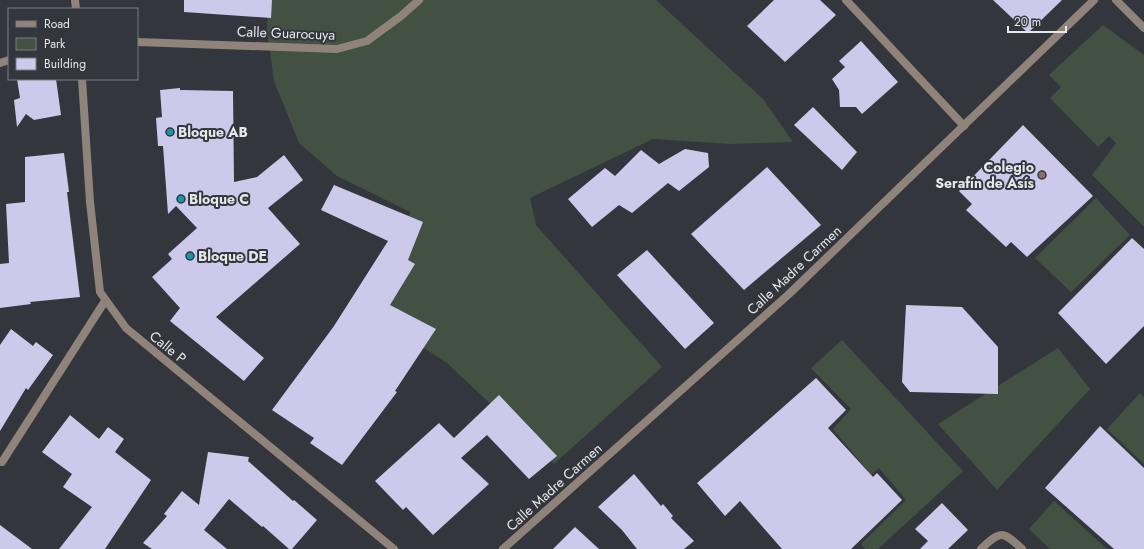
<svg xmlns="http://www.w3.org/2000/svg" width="1144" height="549" viewBox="0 0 1144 549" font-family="Jost,sans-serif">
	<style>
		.green { fill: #425141 }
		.building { fill: #ccc9ea }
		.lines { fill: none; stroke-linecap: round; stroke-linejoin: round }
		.minor { stroke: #90847a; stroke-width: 8 }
		.tertiary { stroke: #90847a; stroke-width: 8 }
		.culture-dot { fill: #0f9aa8; stroke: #33363c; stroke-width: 1.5 }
		.education-dot { fill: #8d6e63; stroke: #33363c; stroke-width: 1.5 }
		.labels { text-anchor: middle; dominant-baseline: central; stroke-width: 4; stroke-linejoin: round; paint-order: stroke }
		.street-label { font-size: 14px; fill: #e6e7eb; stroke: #33363c }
		.poi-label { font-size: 14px; font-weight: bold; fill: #e6e7eb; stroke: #33363c; text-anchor: start }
	</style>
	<rect width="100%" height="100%" fill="#33363c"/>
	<!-- green -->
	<g class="green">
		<path d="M 268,0 L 656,0 L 763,99 L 793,142 L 730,144 L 653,139 L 530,198 L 536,225 L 662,367 L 554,464 L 447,363 L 378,318 L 410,212 L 337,176 L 299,143 L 274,81 L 267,30 Z"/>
		<path d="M 1103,25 L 1144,55 L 1144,227 L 1092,175 L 1116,143 L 1109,136 L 1098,147 L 1050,98 L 1061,87 L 1049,75 Z"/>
		<path d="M 1096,198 L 1130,235 L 1071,292 L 1035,258 Z"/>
		<path d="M 842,340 L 963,471 L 878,549 L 865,549 L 861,544 L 906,500 L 879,468 L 871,475 L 833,429 L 851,409 L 811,368 Z"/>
		<path d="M 1058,348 L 1090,389 L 997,490 L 938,424 Z"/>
		<path d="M 1140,393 L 1144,397 L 1144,464 L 1107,429 Z"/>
		<path d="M 1054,501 L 1107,549 L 1050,549 L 1029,529 Z"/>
	</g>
	<!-- building -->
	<g class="building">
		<path d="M 184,0 L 272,0 L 271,18 L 184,12 Z"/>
		<path d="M 774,0 L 820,0 L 836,15 L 785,62 L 747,26 Z"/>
		<path d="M 993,0 L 1062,0 L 1028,33 Z"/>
		<path d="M 861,41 L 898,82 L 862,114 L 856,107 L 840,107 L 839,90 L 832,79 L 845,67 L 839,61 Z"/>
		<path d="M 17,79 L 56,79 L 61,115 L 34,120 L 26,114 L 17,127 L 14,100 L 20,98 Z"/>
		<path d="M 180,88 L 180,90 L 233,91 L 234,182 L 257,177 L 284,155 L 303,180 L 268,208 L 300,244 L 216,317 L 264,358 L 244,381 L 170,321 L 180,308 L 152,277 L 172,259 L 168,254 L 197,228 L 176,206 L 168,214 L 163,146 L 158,146 L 156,118 L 162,117 L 160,90 Z"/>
		<path d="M 813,107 L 857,152 L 842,170 L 794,125 Z"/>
		<path d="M 1023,125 L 1093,196 L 1027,257 L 1011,242 L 1006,247 L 966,210 L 972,204 L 959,191 Z"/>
		<path d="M 685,149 L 708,153 L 709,167 L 679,191 L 668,183 L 632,213 L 619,205 L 592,227 L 568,199 L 605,168 L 615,176 L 641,150 L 659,164 Z"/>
		<path d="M 64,153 L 69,192 L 67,192 L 80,297 L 30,302 L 31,304 L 0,308 L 0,264 L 9,263 L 6,204 L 25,202 L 25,157 Z"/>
		<path d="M 767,167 L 821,225 L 744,290 L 691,234 Z"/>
		<path d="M 334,185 L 423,222 L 408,260 L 415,264 L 390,305 L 436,329 L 395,391 L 397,392 L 342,465 L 310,443 L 314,438 L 272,410 L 334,326 L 388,241 L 321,210 Z"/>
		<path d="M 1132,238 L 1144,249 L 1144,326 L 1106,364 L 1058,313 Z"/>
		<path d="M 647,250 L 714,323 L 685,349 L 617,275 Z"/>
		<path d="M 906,305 L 962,307 L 998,347 L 998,394 L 910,392 L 902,382 Z"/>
		<path d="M 11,329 L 33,346 L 36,342 L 53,355 L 28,390 L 26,388 L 0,431 L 0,345 Z"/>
		<path d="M 816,378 L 846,410 L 828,428 L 873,477 L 877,473 L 902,500 L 851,549 L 782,549 L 740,501 L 725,516 L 697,483 Z"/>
		<path d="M 499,395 L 557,456 L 529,479 L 487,435 L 461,458 L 489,484 L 433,535 L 406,507 L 403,510 L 375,481 L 439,423 L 454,438 Z"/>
		<path d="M 70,415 L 99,439 L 108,427 L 124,439 L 115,452 L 151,480 L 105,549 L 59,549 L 92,507 L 63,487 L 72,474 L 42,452 Z"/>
		<path d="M 1100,426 L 1144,468 L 1144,549 L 1114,549 L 1045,488 Z"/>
		<path d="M 208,452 L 249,457 L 248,461 L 293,501 L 294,500 L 317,520 L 292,549 L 289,549 L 263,526 L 262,527 L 229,499 L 204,530 L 227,549 L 152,549 L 143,543 L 167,516 L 164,514 L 182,491 L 199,505 Z"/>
		<path d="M 634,474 L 661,506 L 663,504 L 673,516 L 671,518 L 694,541 L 684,549 L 637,549 L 622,530 L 598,507 Z"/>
		<path d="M 942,503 L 968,530 L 948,549 L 920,549 L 928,541 L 915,529 Z"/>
		<path d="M 0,525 L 32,549 L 0,549 Z"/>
		<path d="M 575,527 L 599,549 L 553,549 Z"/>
	</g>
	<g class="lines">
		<!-- minor -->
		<g class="minor">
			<path d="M 75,0 L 76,9"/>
			<path d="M 846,0 L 964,126"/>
			<path d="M 137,42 L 337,49 L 367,41 L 401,16 L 419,0"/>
			<path d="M 0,63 L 9,60"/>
			<path d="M 82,79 L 90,202 L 100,292 L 126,328 L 394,549"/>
			<path d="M 2,462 L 105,301"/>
			<path d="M 503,549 L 789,294 L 1094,0"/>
			<path d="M 981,549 C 1000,531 1002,530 1022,549"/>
		</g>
		<!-- tertiary -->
		<path class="tertiary" d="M 1116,0 L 1144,28"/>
	</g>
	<!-- markers -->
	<g class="culture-dot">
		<circle cx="170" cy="132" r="4"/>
		<circle cx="181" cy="199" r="4"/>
		<circle cx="190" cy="256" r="4"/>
	</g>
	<circle class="education-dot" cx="1042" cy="175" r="4"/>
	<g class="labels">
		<!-- street labels -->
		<g class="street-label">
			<text transform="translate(286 33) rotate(2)">Calle Guarocuya</text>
			<text transform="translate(794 270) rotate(-43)">Calle Madre Carmen</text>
			<text transform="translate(168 347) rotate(39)">Calle P</text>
			<text transform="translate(554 487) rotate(-42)">Calle Madre Carmen</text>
		</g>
		<!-- poi labels -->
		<g class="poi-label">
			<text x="178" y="132">Bloque AB</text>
			<text x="1034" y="167" text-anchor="end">Colegio<tspan x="1034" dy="16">Serafín de Asís</tspan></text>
			<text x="189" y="199">Bloque C</text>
			<text x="198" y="256">Bloque DE</text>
		</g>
	</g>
	<!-- legend -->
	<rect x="8" y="8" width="130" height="72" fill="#33363c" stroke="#7b7d82"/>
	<rect x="16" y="21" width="20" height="6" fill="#90847a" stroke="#7b7d82"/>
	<text x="44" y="28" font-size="12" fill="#e6e7eb">Road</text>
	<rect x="16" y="38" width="20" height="12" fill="#425141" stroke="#7b7d82"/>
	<text x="44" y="48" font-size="12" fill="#e6e7eb">Park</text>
	<rect x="16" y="58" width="20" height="12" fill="#ccc9ea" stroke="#7b7d82"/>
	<text x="44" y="68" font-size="12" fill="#e6e7eb">Building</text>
	<!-- scale -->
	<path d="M1008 26v6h58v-6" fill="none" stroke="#e6e7eb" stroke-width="2"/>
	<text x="1014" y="26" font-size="12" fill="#e6e7eb" stroke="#33363c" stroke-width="3" paint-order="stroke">20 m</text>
</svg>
